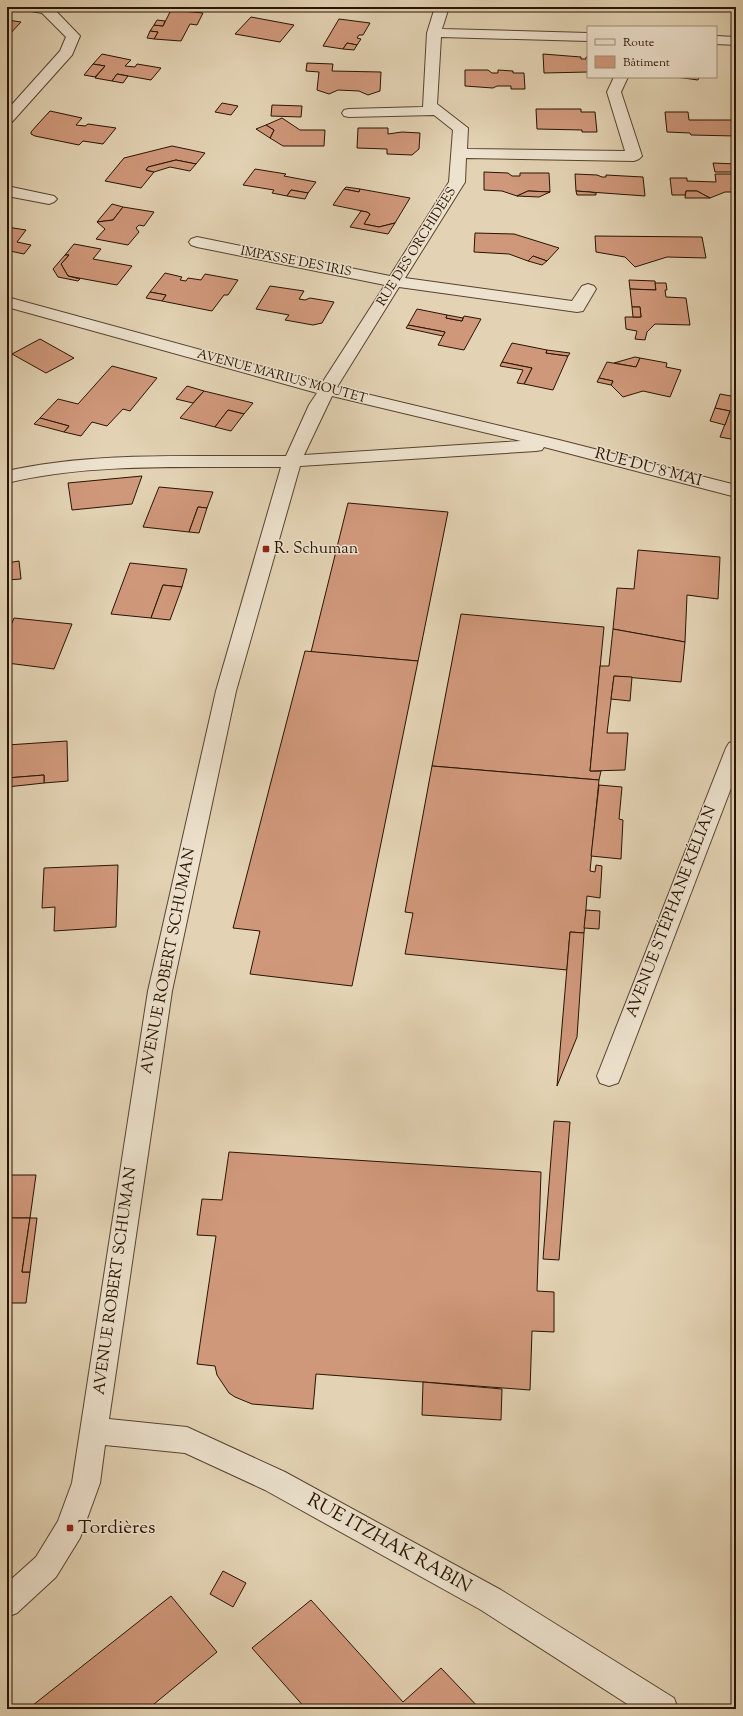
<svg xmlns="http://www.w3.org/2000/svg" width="743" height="1716" viewBox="0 0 743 1716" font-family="'Sorts Mill Goudy',serif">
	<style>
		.building { fill: #d0987b; stroke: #281301 }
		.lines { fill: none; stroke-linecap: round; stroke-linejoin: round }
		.street-casing { stroke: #57432e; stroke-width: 2 }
		.street { fill: #ede2ce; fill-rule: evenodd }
		.poi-dot { fill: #8f2418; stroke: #ede2ce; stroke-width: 1.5 }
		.labels { text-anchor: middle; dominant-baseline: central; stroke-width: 3; stroke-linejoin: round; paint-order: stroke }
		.far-street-label { font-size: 13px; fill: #281301; stroke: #ede2ce }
		.street-label { font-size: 16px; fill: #281301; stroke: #ede2ce }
		.poi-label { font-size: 16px; fill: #281301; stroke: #ede2ce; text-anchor: start }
		.near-poi-label { font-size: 19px; fill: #281301; stroke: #ede2ce; text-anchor: start }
		.near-street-label { font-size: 19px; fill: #281301; stroke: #ede2ce }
	</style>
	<rect width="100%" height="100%" fill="#e3d3b4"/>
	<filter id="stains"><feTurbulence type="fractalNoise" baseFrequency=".005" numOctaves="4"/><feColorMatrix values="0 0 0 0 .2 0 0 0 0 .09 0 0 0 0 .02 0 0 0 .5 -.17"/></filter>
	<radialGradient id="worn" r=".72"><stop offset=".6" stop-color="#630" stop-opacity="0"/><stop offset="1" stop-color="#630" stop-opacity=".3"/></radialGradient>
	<!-- building -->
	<g class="building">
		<path d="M 171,10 L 203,13 L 197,25 L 190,24 L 181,41 L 154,39 L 158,32 L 150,31 L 154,25 L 163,26 Z"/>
		<path d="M 251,17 L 294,25 L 280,42 L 235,34 Z"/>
		<path d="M 339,19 L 370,23 L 363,35 L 359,35 L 357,38 L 361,39 L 357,45 L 347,43 L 343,49 L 323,46 Z"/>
		<path d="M 7,20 L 21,22 L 7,37 Z"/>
		<path d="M 157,20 L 165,21 L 163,26 L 154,25 Z"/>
		<path d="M 150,31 L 158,32 L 154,39 L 147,38 Z"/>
		<path d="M 347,43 L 357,45 L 354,50 L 343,49 Z"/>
		<path d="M 102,54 L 131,60 L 125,66 L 135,67 L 137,64 L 161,68 L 151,80 L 117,74 L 112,81 L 95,78 L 105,66 L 93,64 Z"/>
		<path d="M 543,54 L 581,57 L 581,59 L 586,59 L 586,57 L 588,57 L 588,72 L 544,73 Z"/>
		<path d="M 307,63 L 333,64 L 332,71 L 381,72 L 380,91 L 368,95 L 359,91 L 338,90 L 329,94 L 317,90 L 319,72 L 306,71 Z"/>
		<path d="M 93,64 L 105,66 L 95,77 L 84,75 Z"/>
		<path d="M 465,70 L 488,70 L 492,73 L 498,73 L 498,70 L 513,71 L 513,73 L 524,73 L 525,89 L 511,89 L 511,86 L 497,86 L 493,88 L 465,86 Z"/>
		<path d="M 117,74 L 128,76 L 123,83 L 112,81 Z"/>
		<path d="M 676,77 L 699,77 L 698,80 Z"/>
		<path d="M 222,103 L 238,106 L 231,115 L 215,112 Z"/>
		<path d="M 272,105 L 302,106 L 301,117 L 271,116 Z"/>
		<path d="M 536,109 L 581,109 L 581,112 L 595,112 L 597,132 L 582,132 L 582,130 L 537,129 Z"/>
		<path d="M 50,111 L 82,118 L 76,125 L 85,126 L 88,124 L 116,128 L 103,144 L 83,141 L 79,145 L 35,136 L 31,134 L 31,132 L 38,124 Z"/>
		<path d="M 665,112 L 688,112 L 689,120 L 733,120 L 734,124 L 736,124 L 736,136 L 691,135 L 690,133 L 667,132 Z"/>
		<path d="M 282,118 L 300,130 L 325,130 L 324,146 L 283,146 L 270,138 L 274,130 L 266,125 Z"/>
		<path d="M 266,125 L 274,130 L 270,138 L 256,129 Z"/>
		<path d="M 358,128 L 388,128 L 388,134 L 402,132 L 420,133 L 419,149 L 412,155 L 387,154 L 387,149 L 357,148 Z"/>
		<path d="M 172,146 L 205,153 L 196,164 L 176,160 L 148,167 L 146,170 L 154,172 L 141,188 L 105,181 L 124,158 Z"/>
		<path d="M 176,160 L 196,164 L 190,171 L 170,167 L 154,172 L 146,170 L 148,167 Z"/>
		<path d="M 713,163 L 736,164 L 736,172 L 715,172 Z"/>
		<path d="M 255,169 L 286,174 L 284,176 L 316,182 L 308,193 L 291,190 L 287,196 L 272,193 L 274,190 L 243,185 Z"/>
		<path d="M 484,172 L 508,173 L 512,176 L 520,176 L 520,173 L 549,173 L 550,192 L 528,191 L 517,196 L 502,191 L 484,190 Z"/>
		<path d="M 575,174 L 597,175 L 602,177 L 606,177 L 606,175 L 643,177 L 645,196 L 576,191 Z"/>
		<path d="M 715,174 L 736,174 L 736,192 L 725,192 L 710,198 L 697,191 L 686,191 L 685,195 L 672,195 L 670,178 L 687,178 L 687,181 L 716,182 Z"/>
		<path d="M 346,187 L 360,189 L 359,192 L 344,189 Z"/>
		<path d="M 344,189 L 359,192 L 360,189 L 410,198 L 395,223 L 379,227 L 364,224 L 370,214 L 367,212 L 333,205 Z"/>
		<path d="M 291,190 L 308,193 L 305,199 L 287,196 Z"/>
		<path d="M 528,191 L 550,192 L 539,197 L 517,196 Z"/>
		<path d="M 576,191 L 590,192 L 596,193 L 596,195 L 577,195 Z"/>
		<path d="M 686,191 L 697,191 L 710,198 L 685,198 Z"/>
		<path d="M 112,204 L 123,207 L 113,220 L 97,222 Z"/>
		<path d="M 123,207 L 154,212 L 144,226 L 139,225 L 136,228 L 139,232 L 128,245 L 96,239 L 105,229 L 97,222 L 113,220 Z"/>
		<path d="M 361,211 L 367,212 L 370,214 L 364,224 L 379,227 L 395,223 L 388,234 L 350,227 Z"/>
		<path d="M 7,227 L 26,230 L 17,242 L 31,245 L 24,254 L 10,251 L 7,252 Z"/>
		<path d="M 475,233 L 514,234 L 559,248 L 547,261 L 533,256 L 528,261 L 509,254 L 474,252 Z"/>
		<path d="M 595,236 L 702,237 L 706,258 L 667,257 L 635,267 L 625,257 L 596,252 Z"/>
		<path d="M 74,244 L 101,249 L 93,259 L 132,266 L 117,285 L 68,276 L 61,264 L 69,255 L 65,255 Z"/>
		<path d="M 65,255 L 69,255 L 61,264 L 68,276 L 80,279 L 78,281 L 58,277 L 53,269 Z"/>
		<path d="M 533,256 L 547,261 L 542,265 L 528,261 Z"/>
		<path d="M 165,273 L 182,277 L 180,280 L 186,281 L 188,278 L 201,280 L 205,274 L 238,280 L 228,295 L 224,295 L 212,311 L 162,301 L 166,295 L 150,292 Z"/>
		<path d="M 629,280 L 655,281 L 656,290 L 630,289 Z"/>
		<path d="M 655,283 L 666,283 L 667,290 L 665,290 L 666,297 L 686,298 L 690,325 L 655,324 L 647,332 L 645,340 L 635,339 L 637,331 L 626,329 L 625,317 L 641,317 L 640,307 L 632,307 L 630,289 L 656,290 Z"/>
		<path d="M 270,286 L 304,291 L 299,299 L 305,300 L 310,298 L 334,302 L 322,323 L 313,325 L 285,320 L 289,315 L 256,309 Z"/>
		<path d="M 150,292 L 166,295 L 162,301 L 146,298 Z"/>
		<path d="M 632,307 L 640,307 L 641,317 L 633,317 Z"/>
		<path d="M 417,309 L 447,315 L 446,318 L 462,321 L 464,316 L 481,319 L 464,350 L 438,345 L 445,332 L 408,325 Z"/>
		<path d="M 447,315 L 463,318 L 462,321 L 446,318 Z"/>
		<path d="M 408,325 L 445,332 L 443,336 L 406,328 Z"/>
		<path d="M 40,339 L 74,358 L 46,373 L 12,354 Z"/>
		<path d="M 512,343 L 547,350 L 546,353 L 568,356 L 553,390 L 524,384 L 532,368 L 502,362 Z"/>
		<path d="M 547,350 L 570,353 L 568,356 L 546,353 Z"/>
		<path d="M 635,357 L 640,358 L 636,367 L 614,363 Z"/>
		<path d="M 640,358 L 667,363 L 666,367 L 681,370 L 670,397 L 643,391 L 623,397 L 611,385 L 613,381 L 599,378 L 607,362 L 636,367 Z"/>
		<path d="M 502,362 L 532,368 L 524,384 L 517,383 L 523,370 L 500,366 Z"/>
		<path d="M 112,366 L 157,378 L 130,411 L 123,409 L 107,426 L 92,422 L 81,436 L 64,432 L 69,426 L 40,418 L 58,399 L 78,404 Z"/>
		<path d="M 599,378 L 613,381 L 611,385 L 597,382 Z"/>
		<path d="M 187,386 L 204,391 L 193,403 L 176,399 Z"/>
		<path d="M 204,391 L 253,403 L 244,414 L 228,410 L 215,427 L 180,418 Z"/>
		<path d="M 720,394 L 736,397 L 736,440 L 720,437 L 730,411 L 715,408 Z"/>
		<path d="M 715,408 L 730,411 L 725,425 L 710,421 Z"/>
		<path d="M 228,410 L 244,414 L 231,431 L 215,427 Z"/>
		<path d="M 40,418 L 69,426 L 64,432 L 34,424 Z"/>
		<path d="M 142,476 L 132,504 L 72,510 L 68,483 Z"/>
		<path d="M 159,487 L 213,492 L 207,508 L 198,507 L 189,532 L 143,527 Z"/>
		<path d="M 348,503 L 448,512 L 418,661 L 311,652 Z"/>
		<path d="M 198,507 L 207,508 L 199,533 L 189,532 Z"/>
		<path d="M 638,550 L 720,557 L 718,599 L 687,595 L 685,642 L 613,629 L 617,588 L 634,589 Z"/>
		<path d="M 19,561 L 21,579 L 7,580 L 7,563 Z"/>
		<path d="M 130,563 L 187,569 L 182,587 L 163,585 L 151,618 L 111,614 Z"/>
		<path d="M 163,585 L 182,587 L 170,620 L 151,618 Z"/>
		<path d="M 461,614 L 604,627 L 590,771 L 601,771 L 599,780 L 432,766 Z"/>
		<path d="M 14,618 L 72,624 L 54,669 L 7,663 L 7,635 Z"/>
		<path d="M 613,629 L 685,642 L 681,682 L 614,676 L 607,733 L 628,733 L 625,770 L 590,771 L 600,666 L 609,666 Z"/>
		<path d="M 305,651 L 418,661 L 352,986 L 250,974 L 260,931 L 233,928 Z"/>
		<path d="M 614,676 L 632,677 L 630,701 L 611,699 Z"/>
		<path d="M 67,741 L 68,781 L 44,783 L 44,775 L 7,778 L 7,745 Z"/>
		<path d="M 432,766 L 599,780 L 590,871 L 595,872 L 596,865 L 602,866 L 600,898 L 587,896 L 584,933 L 570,932 L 567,970 L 405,954 L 413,913 L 405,912 Z"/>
		<path d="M 44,775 L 44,783 L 7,787 L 7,778 Z"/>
		<path d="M 599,785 L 622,787 L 619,819 L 623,820 L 621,859 L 591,856 Z"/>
		<path d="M 118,865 L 116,927 L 54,931 L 55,907 L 42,908 L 44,868 Z"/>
		<path d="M 586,910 L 600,911 L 599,929 L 584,928 Z"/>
		<path d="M 570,932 L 584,933 L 577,1037 L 557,1086 Z"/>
		<path d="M 554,1121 L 570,1122 L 559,1260 L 543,1259 Z"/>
		<path d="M 229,1152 L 541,1172 L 537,1291 L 554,1292 L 554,1332 L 532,1331 L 530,1390 L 316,1374 L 313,1409 L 252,1404 L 235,1397 L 229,1393 L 217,1375 L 215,1366 L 197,1364 L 216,1236 L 197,1235 L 202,1199 L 222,1200 Z"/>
		<path d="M 7,1175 L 36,1175 L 30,1218 L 7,1218 Z"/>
		<path d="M 7,1218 L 30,1218 L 22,1272 L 30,1272 L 26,1303 L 7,1303 Z"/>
		<path d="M 30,1218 L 37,1218 L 30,1272 L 22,1272 Z"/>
		<path d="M 423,1382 L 502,1389 L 501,1420 L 422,1415 Z"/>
		<path d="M 223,1571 L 246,1583 L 233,1607 L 210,1594 Z"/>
		<path d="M 171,1596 L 217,1652 L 148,1709 L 28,1709 Z"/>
		<path d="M 311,1600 L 403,1702 L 441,1668 L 480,1709 L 306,1709 L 252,1648 Z"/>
	</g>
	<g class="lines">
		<!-- street casing -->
		<g class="street-casing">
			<g id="street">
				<path d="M 24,7 L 52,7 L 80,36 L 72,55 L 12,122 L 7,123 L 7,110 L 60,51 L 66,37 L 42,13 L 26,10 Z"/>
				<path d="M 435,7 L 449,7 L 442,29 L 588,33 L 588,41 L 441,37 L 437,104 L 468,128 L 467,149 L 625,151 L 607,92 L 614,77 L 628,77 L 621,92 L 642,156 L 639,159 L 634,161 L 466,158 L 465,182 L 405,278 L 572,301 L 582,286 L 588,284 L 594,286 L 596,289 L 583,311 L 577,312 L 399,287 L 337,387 L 559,440 L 736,485 L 736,497 L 544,447 L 542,450 L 536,451 L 300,466 L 236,691 L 172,991 L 109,1419 L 187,1427 L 285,1472 L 501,1590 L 674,1698 L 678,1709 L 635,1709 L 481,1610 L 265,1490 L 185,1453 L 105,1445 L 100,1483 L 80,1538 L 56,1577 L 17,1613 L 7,1617 L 7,1583 L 36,1557 L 58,1521 L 72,1483 L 148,991 L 216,691 L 281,467 C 193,468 93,462 7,483 L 7,471 C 94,451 196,457 286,456 L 309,405 L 317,393 L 7,307 L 7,297 L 322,383 L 385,285 L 197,247 L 191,245 L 189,242 L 191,239 L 197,237 L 390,276 L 449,182 L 453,130 L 434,115 L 349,117 L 344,116 L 342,113 L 344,110 L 349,109 L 423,107 L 427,33 ZM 332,396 L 521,441 L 304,455 Z"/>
				<path d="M 716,36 L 736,37 L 736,45 L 716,44 Z"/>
				<path d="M 7,186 L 54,196 L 57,199 L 54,202 L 49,204 L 7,196 Z"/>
				<path d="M 736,741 L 736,775 L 621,1076 L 618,1083 L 609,1086 L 600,1083 L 597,1076 L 726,748 L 729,743 Z"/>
			</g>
		</g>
		<!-- street -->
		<use href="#street" class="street"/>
	</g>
	<!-- markers -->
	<g class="poi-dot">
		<rect x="262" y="545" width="8" height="8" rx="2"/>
		<rect x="66" y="1524" width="8" height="8" rx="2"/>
	</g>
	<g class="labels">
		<!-- far-street labels -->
		<g class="far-street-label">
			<text transform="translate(417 247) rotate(-58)">RUE DES ORCHIDÉES</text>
			<text transform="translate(296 262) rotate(11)">IMPASSE DES IRIS</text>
			<text transform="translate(282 377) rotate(15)">AVENUE MARIUS MOUTET</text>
		</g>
		<!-- street labels -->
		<g class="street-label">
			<text transform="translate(648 468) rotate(15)">RUE DU 8 MAI</text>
			<text transform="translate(672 912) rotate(-69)">AVENUE STÉPHANE KÉLIAN</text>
			<text transform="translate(169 961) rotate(-79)">AVENUE ROBERT SCHUMAN</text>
			<text transform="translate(116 1281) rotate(-82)">AVENUE ROBERT SCHUMAN</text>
		</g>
		<!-- poi labels -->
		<g class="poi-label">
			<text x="274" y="549">R. Schuman</text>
		</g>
		<!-- near-poi labels -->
		<g class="near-poi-label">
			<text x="78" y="1528">Tordières</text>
		</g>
		<!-- near-street labels -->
		<g class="near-street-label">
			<text transform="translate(389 1544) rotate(29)">RUE ITZHAK RABIN</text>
		</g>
	</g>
	<!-- margin -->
	<rect width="743" height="1716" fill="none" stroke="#e3d3b4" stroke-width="24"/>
	<rect x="8" y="8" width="727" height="1700" fill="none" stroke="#281301" stroke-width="2"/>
	<rect x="12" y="12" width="719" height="1692" fill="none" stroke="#281301"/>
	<!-- legend -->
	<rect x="587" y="26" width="130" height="52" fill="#ede2ce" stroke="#9e8f7c"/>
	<rect x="595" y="39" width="20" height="6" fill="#ede2ce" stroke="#9e8f7c"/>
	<text x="623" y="46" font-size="12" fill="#281301">Route</text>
	<rect x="595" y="56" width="20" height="12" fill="#d0987b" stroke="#9e8f7c"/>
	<text x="623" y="66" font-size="12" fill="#281301">Bâtiment</text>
	<rect width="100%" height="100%" filter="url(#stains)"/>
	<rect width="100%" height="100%" fill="url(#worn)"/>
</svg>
